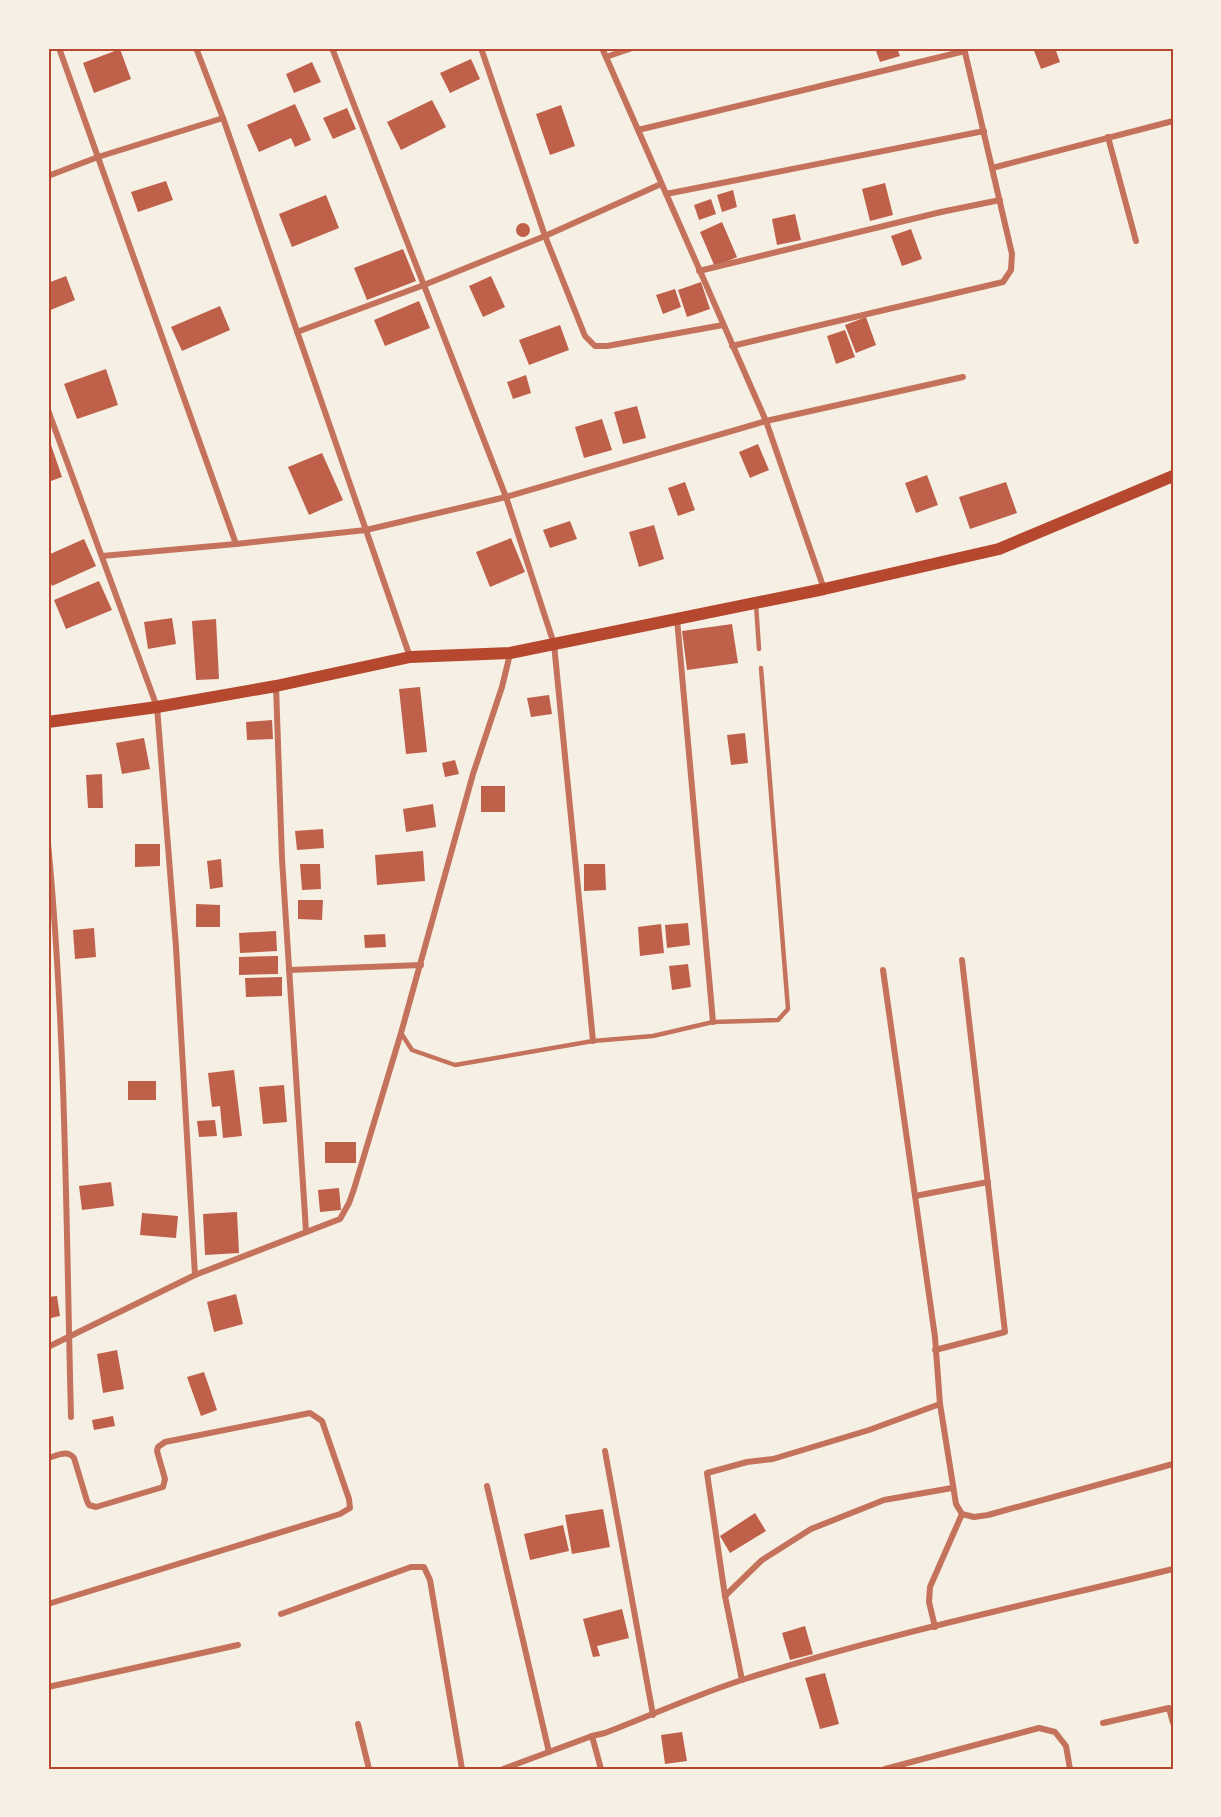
<svg xmlns="http://www.w3.org/2000/svg" width="1221" height="1817" viewBox="0 0 1221 1817" font-family="'Work Sans',sans-serif">
	<style>
		.building { fill: #bf614a }
		.lines { fill: none; stroke-linecap: round; stroke-linejoin: round }
		.service { stroke: #c5725c; stroke-width: 4.5 }
		.minor { stroke: #c5725c; stroke-width: 6 }
		.secondary { stroke: #b5482f; stroke-width: 12 }
		.neatline { fill: none; stroke: #b5482f; stroke-width: 2 }
	</style>
	<rect width="100%" height="100%" fill="#f6efe4"/>
	<!-- building -->
	<g class="building">
		<path d="M 875,48 L 897,48 L 900,56 L 880,62 Z"/>
		<path d="M 1033,48 L 1055,48 L 1060,62 L 1041,69 Z"/>
		<path d="M 120,49 L 131,79 L 94,93 L 83,63 Z"/>
		<path d="M 471,59 L 480,79 L 450,93 L 440,73 Z"/>
		<path d="M 312,62 L 321,82 L 294,93 L 286,74 Z"/>
		<path d="M 432,100 L 446,127 L 401,150 L 387,122 Z"/>
		<path d="M 295,104 L 311,140 L 295,147 L 291,138 L 259,152 L 247,125 Z"/>
		<path d="M 561,105 L 575,146 L 550,155 L 536,114 Z"/>
		<path d="M 347,108 L 356,129 L 333,139 L 323,118 Z"/>
		<path d="M 166,181 L 173,200 L 138,212 L 131,192 Z"/>
		<path d="M 885,183 L 893,215 L 870,221 L 862,189 Z"/>
		<path d="M 733,190 L 737,207 L 722,212 L 717,195 Z"/>
		<path d="M 326,195 L 339,228 L 292,247 L 279,214 Z"/>
		<path d="M 711,199 L 716,214 L 699,220 L 694,205 Z"/>
		<path d="M 795,214 L 801,240 L 777,245 L 772,219 Z"/>
		<path d="M 722,222 L 737,257 L 715,267 L 700,232 Z"/>
		<circle cx="523" cy="230" r="7"/>
		<path d="M 911,229 L 922,259 L 902,266 L 891,236 Z"/>
		<path d="M 403,249 L 416,281 L 367,300 L 354,268 Z"/>
		<path d="M 66,276 L 75,300 L 48,311 L 48,283 Z"/>
		<path d="M 491,276 L 505,307 L 483,317 L 469,286 Z"/>
		<path d="M 701,282 L 710,309 L 687,317 L 678,290 Z"/>
		<path d="M 675,289 L 681,307 L 663,314 L 656,295 Z"/>
		<path d="M 419,301 L 430,328 L 385,346 L 374,320 Z"/>
		<path d="M 220,306 L 230,330 L 182,351 L 171,327 Z"/>
		<path d="M 866,317 L 876,345 L 856,353 L 845,325 Z"/>
		<path d="M 560,325 L 569,350 L 529,365 L 519,340 Z"/>
		<path d="M 845,330 L 855,357 L 836,364 L 827,336 Z"/>
		<path d="M 106,369 L 118,405 L 77,419 L 64,384 Z"/>
		<path d="M 526,375 L 531,393 L 513,399 L 507,382 Z"/>
		<path d="M 637,406 L 646,438 L 623,444 L 614,412 Z"/>
		<path d="M 602,419 L 612,450 L 584,458 L 575,427 Z"/>
		<path d="M 758,444 L 769,470 L 750,478 L 739,452 Z"/>
		<path d="M 51,445 L 62,477 L 48,482 L 48,446 Z"/>
		<path d="M 322,453 L 343,500 L 309,515 L 288,467 Z"/>
		<path d="M 927,475 L 938,505 L 916,513 L 905,483 Z"/>
		<path d="M 685,482 L 695,510 L 678,516 L 668,488 Z"/>
		<path d="M 1006,482 L 1017,513 L 970,529 L 959,497 Z"/>
		<path d="M 570,521 L 577,539 L 550,548 L 543,530 Z"/>
		<path d="M 654,525 L 664,559 L 639,567 L 629,532 Z"/>
		<path d="M 511,538 L 525,572 L 490,587 L 476,552 Z"/>
		<path d="M 84,539 L 96,566 L 52,586 L 48,576 L 48,555 Z"/>
		<path d="M 99,581 L 112,610 L 66,629 L 54,600 Z"/>
		<path d="M 172,618 L 176,644 L 148,649 L 144,622 Z"/>
		<path d="M 216,619 L 219,679 L 196,680 L 192,621 Z"/>
		<path d="M 732,624 L 738,663 L 687,670 L 682,631 Z"/>
		<path d="M 420,687 L 427,752 L 406,754 L 399,689 Z"/>
		<path d="M 549,695 L 552,714 L 531,717 L 527,698 Z"/>
		<path d="M 272,720 L 273,739 L 247,740 L 246,722 Z"/>
		<path d="M 745,733 L 748,763 L 731,765 L 727,735 Z"/>
		<path d="M 144,738 L 150,769 L 122,774 L 116,743 Z"/>
		<path d="M 455,760 L 459,774 L 445,777 L 442,763 Z"/>
		<path d="M 102,774 L 103,808 L 88,808 L 86,775 Z"/>
		<rect x="481" y="786" width="24" height="26"/>
		<path d="M 433,804 L 436,827 L 406,832 L 403,809 Z"/>
		<path d="M 323,829 L 324,848 L 297,850 L 295,831 Z"/>
		<path d="M 135,844 L 160,844 L 160,866 L 135,867 Z"/>
		<path d="M 423,851 L 425,881 L 377,885 L 375,855 Z"/>
		<path d="M 221,859 L 223,887 L 210,889 L 207,861 Z"/>
		<path d="M 300,864 L 320,864 L 321,889 L 302,890 Z"/>
		<path d="M 584,864 L 605,864 L 606,890 L 584,891 Z"/>
		<path d="M 298,900 L 323,900 L 322,920 L 298,919 Z"/>
		<path d="M 196,904 L 220,905 L 220,927 L 196,927 Z"/>
		<path d="M 688,923 L 690,945 L 667,948 L 665,925 Z"/>
		<path d="M 661,924 L 664,953 L 640,956 L 638,927 Z"/>
		<path d="M 94,928 L 96,957 L 75,959 L 73,930 Z"/>
		<path d="M 276,931 L 277,951 L 240,953 L 239,933 Z"/>
		<path d="M 385,934 L 386,947 L 365,948 L 364,935 Z"/>
		<path d="M 278,956 L 278,974 L 239,975 L 239,957 Z"/>
		<path d="M 688,964 L 691,987 L 672,990 L 669,966 Z"/>
		<path d="M 282,977 L 282,996 L 246,997 L 245,978 Z"/>
		<path d="M 234,1070 L 242,1136 L 223,1138 L 220,1106 L 212,1107 L 208,1073 Z"/>
		<rect x="128" y="1081" width="28" height="19"/>
		<path d="M 284,1085 L 287,1122 L 263,1124 L 259,1087 Z"/>
		<path d="M 215,1120 L 217,1136 L 199,1137 L 197,1121 Z"/>
		<rect x="325" y="1142" width="31" height="21"/>
		<path d="M 111,1182 L 114,1206 L 82,1210 L 79,1186 Z"/>
		<path d="M 339,1188 L 341,1210 L 320,1212 L 318,1190 Z"/>
		<path d="M 237,1212 L 239,1253 L 205,1255 L 203,1214 Z"/>
		<path d="M 142,1213 L 178,1216 L 176,1238 L 140,1235 Z"/>
		<path d="M 236,1294 L 243,1324 L 214,1332 L 207,1302 Z"/>
		<path d="M 57,1296 L 60,1316 L 51,1318 L 48,1297 Z"/>
		<path d="M 117,1350 L 124,1389 L 103,1393 L 97,1354 Z"/>
		<path d="M 204,1372 L 217,1410 L 201,1416 L 187,1377 Z"/>
		<path d="M 113,1416 L 115,1426 L 94,1430 L 92,1420 Z"/>
		<path d="M 603,1509 L 610,1547 L 572,1554 L 565,1515 Z"/>
		<path d="M 755,1513 L 766,1531 L 730,1553 L 720,1536 Z"/>
		<path d="M 563,1525 L 569,1551 L 530,1560 L 524,1534 Z"/>
		<path d="M 622,1609 L 629,1638 L 597,1646 L 600,1656 L 593,1657 L 583,1619 Z"/>
		<path d="M 805,1626 L 813,1654 L 790,1660 L 782,1633 Z"/>
		<path d="M 825,1673 L 839,1724 L 820,1729 L 805,1678 Z"/>
		<path d="M 682,1732 L 687,1761 L 665,1764 L 661,1735 Z"/>
	</g>
	<g class="lines">
		<!-- service -->
		<g class="service">
			<path d="M 756,604 L 759,649"/>
			<path d="M 401,1033 L 412,1050 L 455,1065 L 593,1041 L 653,1036 L 713,1022 L 778,1020 L 788,1009 L 761,668"/>
		</g>
		<!-- minor -->
		<g class="minor">
			<path d="M 59,48 L 236,544"/>
			<path d="M 196,48 L 223,118 L 410,657"/>
			<path d="M 332,48 L 506,497 L 554,644 L 593,1041"/>
			<path d="M 481,48 L 545,236 L 585,336 L 595,346 L 607,346 L 723,325"/>
			<path d="M 602,48 L 766,421 L 824,589"/>
			<path d="M 606,57 L 632,48"/>
			<path d="M 638,130 L 965,51"/>
			<path d="M 1108,137 L 1136,241"/>
			<path d="M 992,168 L 1173,121"/>
			<path d="M 48,176 L 98,157 L 223,118"/>
			<path d="M 666,194 L 984,131"/>
			<path d="M 699,271 L 941,212 L 1000,200"/>
			<path d="M 297,332 L 424,285 L 545,236 L 661,184"/>
			<path d="M 732,346 L 1003,282 L 1011,270 L 1012,254 L 964,48"/>
			<path d="M 48,410 L 157,707 L 176,947 L 195,1275"/>
			<path d="M 102,556 L 236,544 L 366,530 L 506,497 L 766,421 L 963,377"/>
			<path d="M 677,619 L 713,1022"/>
			<path d="M 276,686 L 282,859 L 306,1231"/>
			<path d="M 48,843 C 66,1033 66,1225 71,1417"/>
			<path d="M 289,970 L 421,965"/>
			<path d="M 883,970 L 935,1337 L 940,1404 L 956,1504 L 962,1514 L 974,1517 L 988,1515 L 1173,1464"/>
			<path d="M 915,1196 L 988,1182"/>
			<path d="M 48,1347 L 195,1275 L 340,1219 L 349,1203 L 354,1189 L 401,1033 L 473,774 L 502,687 L 510,654"/>
			<path d="M 935,1350 L 1005,1332 L 962,960"/>
			<path d="M 605,1451 L 653,1715"/>
			<path d="M 48,1458 C 57,1456 67,1449 74,1458 L 87,1501 L 89,1505 L 96,1507 L 163,1487 L 165,1479 L 157,1451 L 158,1447 L 165,1442 L 310,1413 L 322,1421 L 349,1499 L 350,1508 L 340,1514 L 48,1604"/>
			<path d="M 487,1486 L 549,1752"/>
			<path d="M 725,1596 L 762,1560 L 811,1529 L 884,1500 L 952,1488"/>
			<path d="M 281,1614 L 411,1567 L 424,1567 L 430,1580 L 462,1769"/>
			<path d="M 935,1627 L 929,1602 L 930,1587 L 962,1514"/>
			<path d="M 742,1680 L 725,1596 L 707,1473 L 747,1462 L 773,1459 L 869,1430 L 940,1404"/>
			<path d="M 48,1687 L 238,1645"/>
			<path d="M 1103,1723 L 1169,1708 L 1173,1723"/>
			<path d="M 358,1724 L 369,1769"/>
			<path d="M 592,1736 L 601,1769"/>
			<path d="M 503,1769 L 592,1736 L 605,1733 C 652,1715 698,1694 745,1679 C 885,1634 1030,1604 1173,1569"/>
			<path d="M 885,1769 L 1039,1728 L 1055,1732 L 1066,1746 L 1070,1769"/>
		</g>
		<!-- secondary -->
		<path class="secondary" d="M 48,722 L 157,707 L 276,686 L 410,657 L 510,653 L 824,589 L 999,549 L 1173,476"/>
	</g>
	<!-- border -->
	<rect width="1221" height="1817" fill="none" stroke="#f6efe4" stroke-width="99"/>
	<rect x="50" y="50" width="1122" height="1718" class="neatline"/>
</svg>
